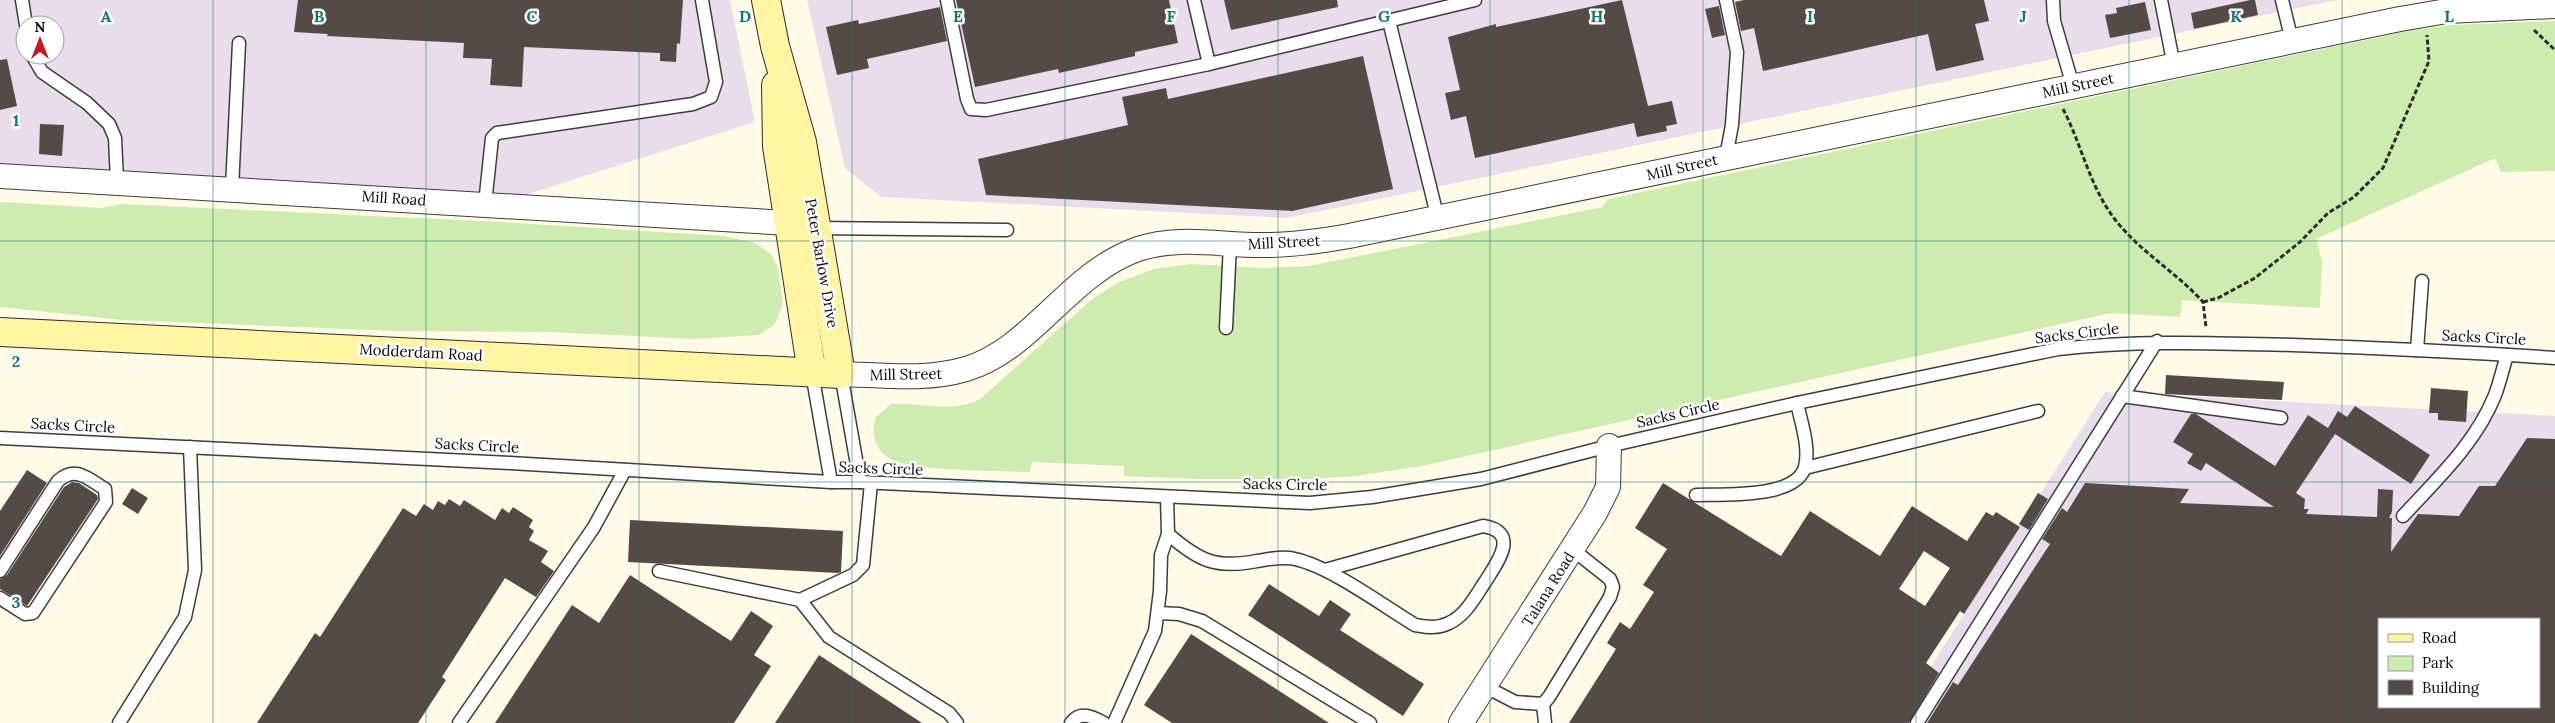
<svg xmlns="http://www.w3.org/2000/svg" width="2555" height="723" viewBox="0 0 2555 723" font-family="Lora,serif">
	<style>
		.industrial { fill: #e9ddeb; fill-rule: evenodd }
		.green { fill: #ceecaf }
		.building { fill: #544b46; fill-rule: evenodd }
		.lines { fill: none; stroke-linecap: round; stroke-linejoin: round }
		.lane-casing { stroke: #3d3d3d; stroke-width: 15 }
		.street-casing { stroke: #3d3d3d; stroke-width: 26 }
		.secondary-casing { stroke: #2c2c2c; stroke-width: 30 }
		.path { stroke: #2c2c2c; stroke-width: 3; stroke-dasharray: 5 2.5; stroke-linecap: butt }
		.lane { stroke: #fff; stroke-width: 12 }
		.street { stroke: #fff; stroke-width: 24 }
		.secondary { stroke: #fff5a2; stroke-width: 28 }
		.grid { fill: none; stroke: #0f766e; stroke-width: 1; stroke-opacity: 0.55 }
		.labels { text-anchor: middle; dominant-baseline: central; stroke-width: 5; stroke-linejoin: round; paint-order: stroke }
		.street-label { font-size: 15px; fill: #0a0a0a; stroke: #fff }
		.grid-label { font-size: 16px; text-anchor: middle; font-weight: bold; fill: #0f766e; stroke: #fff; stroke-width: 5; stroke-linejoin: round; paint-order: stroke }
	</style>
	<rect width="100%" height="100%" fill="#fffbe7"/>
	<!-- industrial -->
	<g class="industrial">
		<path d="M 0,0 L 730,0 L 755,122 L 509,200 L 0,169 ZM 25,25 L 55,25 L 55,55 L 25,55 Z"/>
		<path d="M 807,0 L 2337,0 L 1287,218 L 881,197 L 845,168 Z"/>
		<path d="M 2105,392 L 2555,416 L 2555,723 L 1895,723 ZM 2379,619 L 2539,619 L 2539,707 L 2379,707 Z"/>
	</g>
	<!-- green -->
	<g class="green">
		<path d="M 2555,21 L 2555,171 L 2501,172 L 2495,158 L 2316,239 L 2322,261 L 2320,308 L 2182,300 L 2180,317 L 2111,313 L 1422,466 L 1356,476 L 1307,479 L 1201,479 L 1124,476 L 1124,466 L 1032,462 L 1030,472 C 1001,471 914,471 892,460 C 875,451 870,434 876,417 L 891,404 C 922,402 951,414 980,399 L 1091,300 L 1117,283 L 1154,269 L 1191,264 L 1265,268 L 1309,266 L 1603,207 L 1608,199 L 2413,30 L 2451,25 Z"/>
		<path d="M 0,202 L 102,208 L 121,204 L 500,222 L 724,236 L 755,243 L 771,254 L 778,268 L 783,304 L 775,324 L 759,335 L 694,339 L 552,332 L 397,331 L 122,320 L 0,307 Z"/>
	</g>
	<!-- building -->
	<g class="building">
		<path d="M 298,0 L 683,0 L 680,44 L 677,43 L 676,62 L 660,61 L 660,53 L 524,47 L 522,87 L 490,85 L 492,59 L 463,58 L 464,43 L 327,36 L 328,34 L 294,32 Z"/>
		<path d="M 956,0 L 1169,0 L 1178,43 L 1135,52 L 1135,56 L 1059,73 L 1058,69 L 975,87 Z"/>
		<path d="M 1224,0 L 1337,0 L 1338,7 L 1231,30 Z"/>
		<path d="M 1622,0 L 1648,106 L 1672,101 L 1677,124 L 1666,126 L 1667,131 L 1637,137 L 1634,123 L 1475,158 L 1466,116 L 1451,120 L 1445,93 L 1460,90 L 1448,37 L 1496,24 L 1496,27 Z"/>
		<path d="M 1744,0 L 1984,0 L 1989,21 L 1975,24 L 1984,60 L 1936,71 L 1928,34 L 1763,71 L 1754,28 L 1741,31 L 1735,2 Z"/>
		<path d="M 2250,0 L 2255,0 L 2258,15 L 2194,29 L 2191,13 Z"/>
		<path d="M 2145,2 L 2151,30 L 2110,38 L 2105,15 L 2117,13 L 2116,8 Z"/>
		<path d="M 1719,6 L 1725,35 L 1712,38 L 1705,9 Z"/>
		<path d="M 940,7 L 947,41 L 867,59 L 869,68 L 837,75 L 826,27 L 858,20 L 859,24 Z"/>
		<path d="M 1363,56 L 1393,189 L 1292,211 L 986,195 L 978,159 L 1128,125 L 1122,97 L 1166,88 L 1168,99 Z"/>
		<path d="M 7,59 L 17,106 L 0,110 L 0,60 Z"/>
		<path d="M 40,124 L 64,125 L 62,156 L 39,154 Z"/>
		<path d="M 2166,375 L 2284,382 L 2282,400 L 2165,394 Z"/>
		<path d="M 2431,388 L 2468,391 L 2466,422 L 2438,420 L 2438,413 L 2429,413 Z"/>
		<path d="M 2355,406 L 2430,455 L 2411,484 L 2335,434 L 2296,493 L 2305,499 L 2304,509 L 2309,509 L 2306,514 L 2377,517 L 2378,489 L 2393,490 L 2392,512 L 2389,518 L 2392,518 L 2391,552 L 2418,514 L 2459,516 L 2479,486 L 2495,486 L 2527,438 L 2555,439 L 2555,723 L 1927,723 L 1953,682 L 1958,685 L 2050,544 L 2042,539 L 2062,508 L 2067,512 L 2085,483 L 2189,489 L 2180,503 L 2274,507 L 2206,463 L 2201,471 L 2187,463 L 2193,454 L 2173,442 L 2191,414 L 2196,414 L 2275,466 L 2308,415 L 2328,428 L 2338,411 L 2347,417 ZM 2379,619 L 2539,619 L 2539,707 L 2379,707 Z"/>
		<path d="M 27,470 L 47,483 L 0,556 L 0,511 Z"/>
		<path d="M 72,482 L 79,483 L 97,495 L 98,499 L 27,606 L 0,589 L 0,579 L 7,575 L 64,487 Z"/>
		<path d="M 1663,483 L 1781,556 L 1810,511 L 1880,556 L 1912,506 L 1967,541 L 1986,512 L 1993,516 L 1996,512 L 2020,527 L 1964,614 L 1960,611 L 1926,663 L 1939,673 L 1909,723 L 1569,723 L 1616,649 L 1607,643 L 1620,622 L 1630,629 L 1654,592 L 1643,585 L 1667,549 L 1635,528 ZM 1924,551 L 1950,568 L 1925,606 L 1899,589 Z"/>
		<path d="M 132,488 L 148,498 L 138,514 L 122,504 Z"/>
		<path d="M 2038,493 L 2048,499 L 2029,530 L 2019,524 Z"/>
		<path d="M 449,499 L 460,506 L 464,500 L 495,520 L 502,508 L 509,513 L 513,507 L 533,520 L 529,527 L 534,531 L 529,540 L 548,551 L 541,562 L 554,571 L 536,597 L 505,578 L 442,677 L 446,680 L 418,723 L 257,723 L 315,633 L 320,637 L 403,508 L 416,516 L 424,504 L 433,510 L 438,501 L 445,505 Z"/>
		<path d="M 630,520 L 843,531 L 841,572 L 838,573 L 628,562 Z"/>
		<path d="M 630,575 L 731,641 L 751,611 L 773,626 L 754,655 L 771,666 L 734,723 L 495,723 L 572,605 L 599,623 Z"/>
		<path d="M 1269,584 L 1319,616 L 1330,600 L 1351,614 L 1340,630 L 1424,684 L 1403,716 L 1248,615 Z"/>
		<path d="M 1191,634 L 1329,723 L 1172,723 L 1144,705 Z"/>
		<path d="M 819,655 L 922,723 L 775,723 Z"/>
	</g>
	<g class="lines">
		<!-- lane casing -->
		<g class="lane-casing">
			<g id="lane">
				<path d="M 22,0 L 26,25"/>
				<path d="M 947,0 L 967,99 L 971,109 L 986,110 L 1209,64 L 1475,0"/>
				<path d="M 1194,0 L 1209,64"/>
				<path d="M 2053,0 L 2054,21 L 2073,86"/>
				<path d="M 2161,0 L 2174,66"/>
				<path d="M 2282,0 L 2292,41"/>
				<path d="M 1389,21 L 1438,219"/>
				<path d="M 32,55 L 42,72 L 87,103 L 109,124 L 115,138 L 117,181"/>
				<path d="M 1726,157 L 1732,125 L 1737,52 L 1726,0"/>
				<path d="M 232,188 L 239,43"/>
				<path d="M 485,204 L 492,138 L 497,133 L 693,104 L 711,97 L 716,82 L 702,0"/>
				<path d="M 815,228 L 1007,230"/>
				<path d="M 1226,328 L 1230,244"/>
				<path d="M 2417,350 L 2422,281"/>
				<path d="M 812,373 L 831,482"/>
				<path d="M 841,374 L 860,482"/>
				<path d="M 2122,396 L 2281,418"/>
				<path d="M 0,438 L 510,463 L 831,482 L 860,482 L 1310,503 L 1372,497 L 1481,479 L 1609,446 L 1797,403 L 2058,349 C 2137,340 2214,343 2293,345 C 2381,348 2468,352 2555,358"/>
				<path d="M 1805,468 L 2038,411"/>
				<path d="M 1696,495 C 1723,494 1796,499 1805,467 C 1810,447 1801,422 1797,403"/>
				<path d="M 2403,516 C 2437,479 2476,443 2495,395 C 2500,382 2503,368 2507,355"/>
				<path d="M 1168,534 C 1199,561 1216,569 1257,561 C 1270,559 1283,556 1295,559 C 1331,567 1382,605 1415,625 C 1427,627 1437,629 1449,623 C 1466,615 1475,597 1485,582 C 1497,563 1521,532 1483,526 L 1325,570"/>
				<path d="M 0,571 L 58,481 C 76,465 88,479 105,489 L 106,502 L 33,613 L 25,614 L 0,598"/>
				<path d="M 659,571 L 800,600 L 853,575 L 863,565 L 871,483"/>
				<path d="M 800,600 L 829,637 L 949,713 L 957,723"/>
				<path d="M 1158,613 L 1179,614 L 1202,621 L 1370,723"/>
				<path d="M 1486,687 L 1515,702 L 1543,704 L 1549,697 L 1610,597 L 1613,587 L 1610,579 L 1572,549"/>
				<path d="M 1543,704 L 1545,723"/>
				<path d="M 119,723 L 185,617 L 195,570 L 190,447"/>
				<path d="M 459,723 L 594,527 L 625,470"/>
				<path d="M 1071,723 C 1080,710 1093,717 1104,723"/>
				<path d="M 1114,723 L 1155,631 L 1160,591 L 1161,555 L 1168,534 L 1167,497"/>
				<path d="M 1917,723 L 2157,341"/>
			</g>
		</g>
		<!-- street casing -->
		<g class="street-casing">
			<g id="street">
				<path d="M 0,176 L 788,223"/>
				<path d="M 841,374 C 882,375 926,381 966,369 C 1033,349 1069,273 1138,249 C 1180,235 1223,246 1266,245 C 1294,245 1321,241 1349,236 L 2400,19 L 2447,11 L 2555,6"/>
				<path d="M 1461,723 L 1595,513 L 1608,487 L 1609,446"/>
			</g>
		</g>
		<!-- secondary casing -->
		<g class="secondary-casing">
			<g id="secondary">
				<path d="M 776,85 L 777,146 L 812,373"/>
				<path d="M 0,332 L 841,374 L 802,142 L 775,46 L 766,0"/>
			</g>
		</g>
		<!-- path -->
		<g class="path">
			<path d="M 2534,30 L 2555,50"/>
			<path d="M 2063,109 C 2082,145 2090,189 2117,222 C 2142,253 2177,273 2203,302 L 2206,327"/>
			<path d="M 2203,302 L 2218,298 L 2255,278 L 2300,242 L 2328,213 L 2354,197 L 2383,168 L 2429,61 L 2427,35"/>
		</g>
		<!-- lane -->
		<use href="#lane" class="lane"/>
		<!-- street -->
		<use href="#street" class="street"/>
		<!-- secondary -->
		<use href="#secondary" class="secondary"/>
	</g>
	<!-- grid -->
	<path class="grid" d="M 213,0 L 213,723M 426,0 L 426,723M 639,0 L 639,723M 852,0 L 852,723M 1065,0 L 1065,723M 1278,0 L 1278,723M 1490,0 L 1490,723M 1703,0 L 1703,723M 1916,0 L 1916,723M 2129,0 L 2129,723M 2342,0 L 2342,723M 0,241 L 2555,241M 0,482 L 2555,482"/>
	<g class="labels">
		<!-- street labels -->
		<g class="street-label">
			<text transform="translate(2078 85) rotate(-12)">Mill Street</text>
			<text transform="translate(1682 167) rotate(-13)">Mill Street</text>
			<text transform="translate(394 198) rotate(4)">Mill Road</text>
			<text transform="translate(1284 242) rotate(-3)">Mill Street</text>
			<text transform="translate(822 263) rotate(80)">Peter Barlow Drive</text>
			<text transform="translate(2077 333) rotate(-7)">Sacks Circle</text>
			<text transform="translate(2484 337) rotate(3)">Sacks Circle</text>
			<text transform="translate(421 352) rotate(3)">Modderdam Road</text>
			<text transform="translate(906 374) rotate(-1)">Mill Street</text>
			<text transform="translate(1678 413) rotate(-13)">Sacks Circle</text>
			<text transform="translate(73 425) rotate(3)">Sacks Circle</text>
			<text transform="translate(477 445) rotate(3)">Sacks Circle</text>
			<text transform="translate(881 468) rotate(2)">Sacks Circle</text>
			<text transform="translate(1285 484) rotate(1)">Sacks Circle</text>
			<text transform="translate(1548 589) rotate(-58)">Talana Road</text>
		</g>
	</g>
	<g class="grid-label">
		<text x="106" y="22">A</text>
		<text x="319" y="22">B</text>
		<text x="532" y="22">C</text>
		<text x="745" y="22">D</text>
		<text x="958" y="22">E</text>
		<text x="1171" y="22">F</text>
		<text x="1384" y="22">G</text>
		<text x="1597" y="22">H</text>
		<text x="1810" y="22">I</text>
		<text x="2023" y="22">J</text>
		<text x="2236" y="22">K</text>
		<text x="2449" y="22">L</text>
		<text x="16" y="126">1</text>
		<text x="16" y="367">2</text>
		<text x="16" y="608">3</text>
	</g>
	<!-- legend -->
	<rect x="2378" y="618" width="162" height="90" fill="#ffffff" stroke="#9d9d9d"/>
	<rect x="2388" y="634" width="25" height="8" fill="#fff5a2" stroke="#9d9d9d"/>
	<text x="2422" y="643" font-size="15" fill="#0a0a0a">Road</text>
	<rect x="2388" y="656" width="25" height="15" fill="#ceecaf" stroke="#9d9d9d"/>
	<text x="2422" y="668" font-size="15" fill="#0a0a0a">Park</text>
	<rect x="2388" y="680" width="25" height="15" fill="#544b46" stroke="#9d9d9d"/>
	<text x="2422" y="693" font-size="15" fill="#0a0a0a">Building</text>
	<!-- north arrow -->
	<g transform="translate(40 40)"><circle r="24" fill="#ffffff" stroke="#9d9d9d"/>
	<path d="M0-4L9 19L0 12L-9 19Z" fill="#c31920"/>
	<text y="-8" font-size="14" font-weight="bold" text-anchor="middle" fill="#0a0a0a">N</text>
	</g>
</svg>
